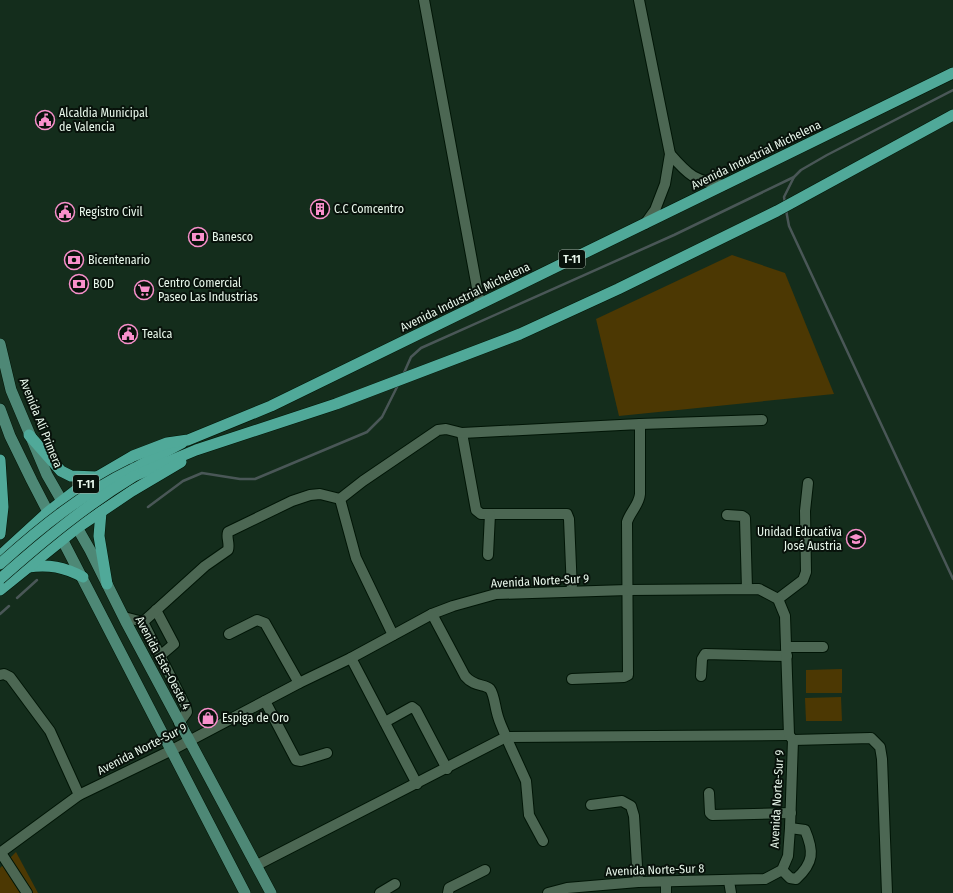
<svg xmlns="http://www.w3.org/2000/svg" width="953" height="893" viewBox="0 0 953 893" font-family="'Fira Sans Condensed',sans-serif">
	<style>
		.pitch { fill: #4c3803 }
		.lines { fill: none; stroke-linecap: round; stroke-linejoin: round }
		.stream { stroke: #4a5757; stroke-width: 2.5 }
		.minor-casing { stroke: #001506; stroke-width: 12 }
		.secondary-casing { stroke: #001506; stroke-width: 12 }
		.primary-casing { stroke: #001506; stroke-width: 12 }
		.minor { stroke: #4c6753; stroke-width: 10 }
		.secondary { stroke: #4e8876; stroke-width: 11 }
		.primary { stroke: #50a999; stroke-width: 11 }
		.primary-bridge-casing { stroke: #001506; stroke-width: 12; stroke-linecap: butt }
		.primary-bridge { stroke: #50a999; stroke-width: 11 }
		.labels { text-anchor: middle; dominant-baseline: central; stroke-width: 4; stroke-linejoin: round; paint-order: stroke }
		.shield { fill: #08120b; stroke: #a5b2a8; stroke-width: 1 }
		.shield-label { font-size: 11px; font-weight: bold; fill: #e8f7eb }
		.poi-label { font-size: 12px; fill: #e8f7eb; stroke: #08120b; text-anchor: start }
		.street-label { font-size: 12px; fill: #e8f7eb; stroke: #08120b }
	</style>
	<rect width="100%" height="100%" fill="#142d1c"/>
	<!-- pitch -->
	<g class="pitch">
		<path d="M 732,255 L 785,273 L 834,394 L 619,416 L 596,319 Z"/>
		<path d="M 842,669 L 842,693 L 806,693 L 806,670 Z"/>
		<path d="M 841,697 L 842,721 L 806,721 L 805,698 Z"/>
		<path d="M 16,852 L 38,893 L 0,893 L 0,868 Z"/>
	</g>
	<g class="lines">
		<!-- stream -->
		<g class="stream">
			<path d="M 785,203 L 784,197 L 794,177"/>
			<path d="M 786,210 L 789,226 L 953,579"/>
			<path d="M 403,375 L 411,357 L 421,348 L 674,235 L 794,177 L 801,170 L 827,155 L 953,90"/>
			<path d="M 148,507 L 183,481 L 202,473 L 240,479 L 255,479 L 367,432 L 382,417 L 399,383"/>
			<path d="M 17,598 L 37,580"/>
			<path d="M 0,614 L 9,606"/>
		</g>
		<!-- minor casing -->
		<g class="minor-casing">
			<g id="minor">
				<path d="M 424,0 L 480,304"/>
				<path d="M 639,0 L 670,154 L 665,184 L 655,210 L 645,224"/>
				<path d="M 670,154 C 689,176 695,181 724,185"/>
				<path d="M 640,424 L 762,420"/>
				<path d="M 462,433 L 476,510 L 481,514 L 567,514 L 569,519 L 572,591"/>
				<path d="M 727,515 L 742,516 L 745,518 L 747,589"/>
				<path d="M 488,555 L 490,514"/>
				<path d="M 778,599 L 803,580 L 806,572 L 805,511 L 808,483"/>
				<path d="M 156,610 L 174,644 L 160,656"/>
				<path d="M 124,617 L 143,622 L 186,707 L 187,712 L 179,723"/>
				<path d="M 143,622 L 205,566 L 228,550 C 230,543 226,538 228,532 L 292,501 L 310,495 L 320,494 L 340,499"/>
				<path d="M 229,634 L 257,620 L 265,623 L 299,683"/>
				<path d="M 393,635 L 356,558 L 340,499 L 363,481 L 438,430 L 446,429 L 462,433 L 640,424 L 640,494 C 639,505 630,512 627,522 L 628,675 L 624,677 L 572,679"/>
				<path d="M 786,647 L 823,647"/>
				<path d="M 351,658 L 417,784"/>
				<path d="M 0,675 L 4,674 L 10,677 L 50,731 L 79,795"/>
				<path d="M 701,676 L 702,659 L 705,654 L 787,656"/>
				<path d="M 265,701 L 296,760 L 301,761 L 327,753"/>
				<path d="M 385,722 L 412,707 L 416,710 L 447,769"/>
				<path d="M 793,740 L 871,738 L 880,747 L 882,759 L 887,893"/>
				<path d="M 709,793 L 710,813 L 712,815 L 791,813"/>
				<path d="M 591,805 L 622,801 L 631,806 L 634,816 L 638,882"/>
				<path d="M 543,841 L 529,815 L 526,781 L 506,737 L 789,735"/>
				<path d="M 0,853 L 79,795 L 172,750 L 299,683 L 351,658 L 432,614 L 453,606 L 496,594 L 628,590 L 759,589 L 778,599 L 785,616 L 789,735 L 793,740 L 790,828 L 788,856 L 782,870 L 765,879 L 638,882 L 567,888 L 548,893"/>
				<path d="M 1,853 L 27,893"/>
				<path d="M 257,865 L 506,737 C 503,729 499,722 497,713 C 495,706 494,694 490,689 C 485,684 474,687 465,676 L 432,614"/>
				<path d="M 782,870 L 790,878 L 796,879 C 814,863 814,851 805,830 L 790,828"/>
				<path d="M 729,881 L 731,893"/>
				<path d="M 380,893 L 395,884"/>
				<path d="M 448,893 L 449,888 L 485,870"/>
				<path d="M 666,893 L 666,882"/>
			</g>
		</g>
		<!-- secondary casing -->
		<g class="secondary-casing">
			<g id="secondary">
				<path d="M 0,344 L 11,390 L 47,475 L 90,550 L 127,624 L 271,893"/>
				<path d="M 0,409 L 10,436 L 32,481 L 245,893"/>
			</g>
		</g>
		<!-- primary casing -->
		<g class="primary-casing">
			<g id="primary">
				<path d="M 29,435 L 61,471 L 71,476 L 97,477"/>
				<path d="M 0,460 L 3,507 L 0,534"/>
				<path d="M 133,469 L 182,443"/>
				<path d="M 134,476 L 196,450 L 336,404 L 520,334 L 618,289 L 777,211 L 953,115"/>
				<path d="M 101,512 L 99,536 L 107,584"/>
				<path d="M 0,556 L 48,512 L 80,487 L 133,456 L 167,443 L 188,440 L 271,406 L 953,73"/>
				<path d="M 28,567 C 49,564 64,567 83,577"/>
				<path d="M 0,590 L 77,528 L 132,491 L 181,462"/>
			</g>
		</g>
		<!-- minor -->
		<use href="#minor" class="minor"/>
		<!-- secondary -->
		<use href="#secondary" class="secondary"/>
		<!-- primary -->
		<use href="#primary" class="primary"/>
		<!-- primary-bridge casing -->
		<g class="primary-bridge-casing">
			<g id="primary-bridge">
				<path d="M 0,564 C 41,527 83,493 133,469"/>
				<path d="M 0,579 C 43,541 85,506 134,476"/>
			</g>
		</g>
		<!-- primary-bridge -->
		<use href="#primary-bridge" class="primary-bridge"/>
	</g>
	<!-- icons -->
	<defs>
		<g id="civic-ring" transform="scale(1)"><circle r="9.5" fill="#08120b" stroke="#f890cb" stroke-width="1.5"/><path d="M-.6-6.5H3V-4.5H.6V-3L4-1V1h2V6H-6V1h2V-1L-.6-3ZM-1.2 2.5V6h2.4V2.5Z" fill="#f890cb"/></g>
		<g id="building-ring" transform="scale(1)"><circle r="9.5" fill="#08120b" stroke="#f890cb" stroke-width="1.5"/><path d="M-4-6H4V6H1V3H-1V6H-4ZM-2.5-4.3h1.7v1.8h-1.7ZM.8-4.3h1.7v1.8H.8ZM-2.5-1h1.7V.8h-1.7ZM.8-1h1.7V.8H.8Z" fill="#f890cb"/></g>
		<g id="bank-ring" transform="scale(1)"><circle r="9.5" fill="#08120b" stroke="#f890cb" stroke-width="1.5"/><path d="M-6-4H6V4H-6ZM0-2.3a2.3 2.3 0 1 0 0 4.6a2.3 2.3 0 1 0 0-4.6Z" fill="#f890cb"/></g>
		<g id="supermarket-ring" transform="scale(1)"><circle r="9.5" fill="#08120b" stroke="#f890cb" stroke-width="1.5"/><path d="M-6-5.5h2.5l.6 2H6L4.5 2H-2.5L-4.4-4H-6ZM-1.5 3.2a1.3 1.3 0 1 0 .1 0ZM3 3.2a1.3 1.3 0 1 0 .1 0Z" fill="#f890cb"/></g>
		<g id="school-ring" transform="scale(1)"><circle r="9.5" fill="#08120b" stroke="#f890cb" stroke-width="1.5"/><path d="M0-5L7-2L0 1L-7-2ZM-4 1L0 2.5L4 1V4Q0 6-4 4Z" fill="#f890cb"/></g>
		<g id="shop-ring" transform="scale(1)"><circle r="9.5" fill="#08120b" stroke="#f890cb" stroke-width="1.5"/><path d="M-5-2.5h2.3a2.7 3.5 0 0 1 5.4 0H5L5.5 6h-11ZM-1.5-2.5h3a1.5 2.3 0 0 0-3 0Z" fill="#f890cb"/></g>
	</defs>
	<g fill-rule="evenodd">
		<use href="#civic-ring" x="45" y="120"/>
		<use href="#building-ring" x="320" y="209"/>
		<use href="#civic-ring" x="65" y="212"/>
		<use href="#bank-ring" x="198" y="237"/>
		<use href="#bank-ring" x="74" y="260"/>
		<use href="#bank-ring" x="79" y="284"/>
		<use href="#supermarket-ring" x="144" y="290"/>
		<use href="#civic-ring" x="128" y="334"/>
		<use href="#school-ring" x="856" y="539"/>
		<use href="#shop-ring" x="208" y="718"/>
	</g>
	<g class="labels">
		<!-- shield labels -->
		<g class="shield">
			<rect x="559" y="250" width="26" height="18" rx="3"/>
			<rect x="73" y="475" width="26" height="18" rx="3"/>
		</g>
		<g class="shield-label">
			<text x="572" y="259">T-11</text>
			<text x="86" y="484">T-11</text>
		</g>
		<!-- poi labels -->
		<g class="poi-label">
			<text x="59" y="113">Alcaldia Municipal<tspan x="59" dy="14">de Valencia</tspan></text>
			<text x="334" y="209">C.C Comcentro</text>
			<text x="79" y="212">Registro Civil</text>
			<text x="212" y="237">Banesco</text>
			<text x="88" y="260">Bicentenario</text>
			<text x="158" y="283">Centro Comercial<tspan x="158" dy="14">Paseo Las Industrias</tspan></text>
			<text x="93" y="284">BOD</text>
			<text x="142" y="334">Tealca</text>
			<text x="842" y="532" text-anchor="end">Unidad Educativa<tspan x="842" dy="14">José Austria</tspan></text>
			<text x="222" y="718">Espiga de Oro</text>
		</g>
		<!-- street labels -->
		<g class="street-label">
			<text transform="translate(756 155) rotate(-26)">Avenida Industrial Michelena</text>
			<text transform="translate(465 297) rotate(-26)">Avenida Industrial Michelena</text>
			<text transform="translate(41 423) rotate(68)">Avenida Alí Primera</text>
			<text transform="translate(540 581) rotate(-3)">Avenida Norte-Sur 9</text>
			<text transform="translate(163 663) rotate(62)">Avenida Este-Oeste 4</text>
			<text transform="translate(142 749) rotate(-27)">Avenida Norte-Sur 9</text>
			<text transform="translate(777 799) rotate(-87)">Avenida Norte-Sur 9</text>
			<text transform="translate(655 870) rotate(-2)">Avenida Norte-Sur 8</text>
		</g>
	</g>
</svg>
